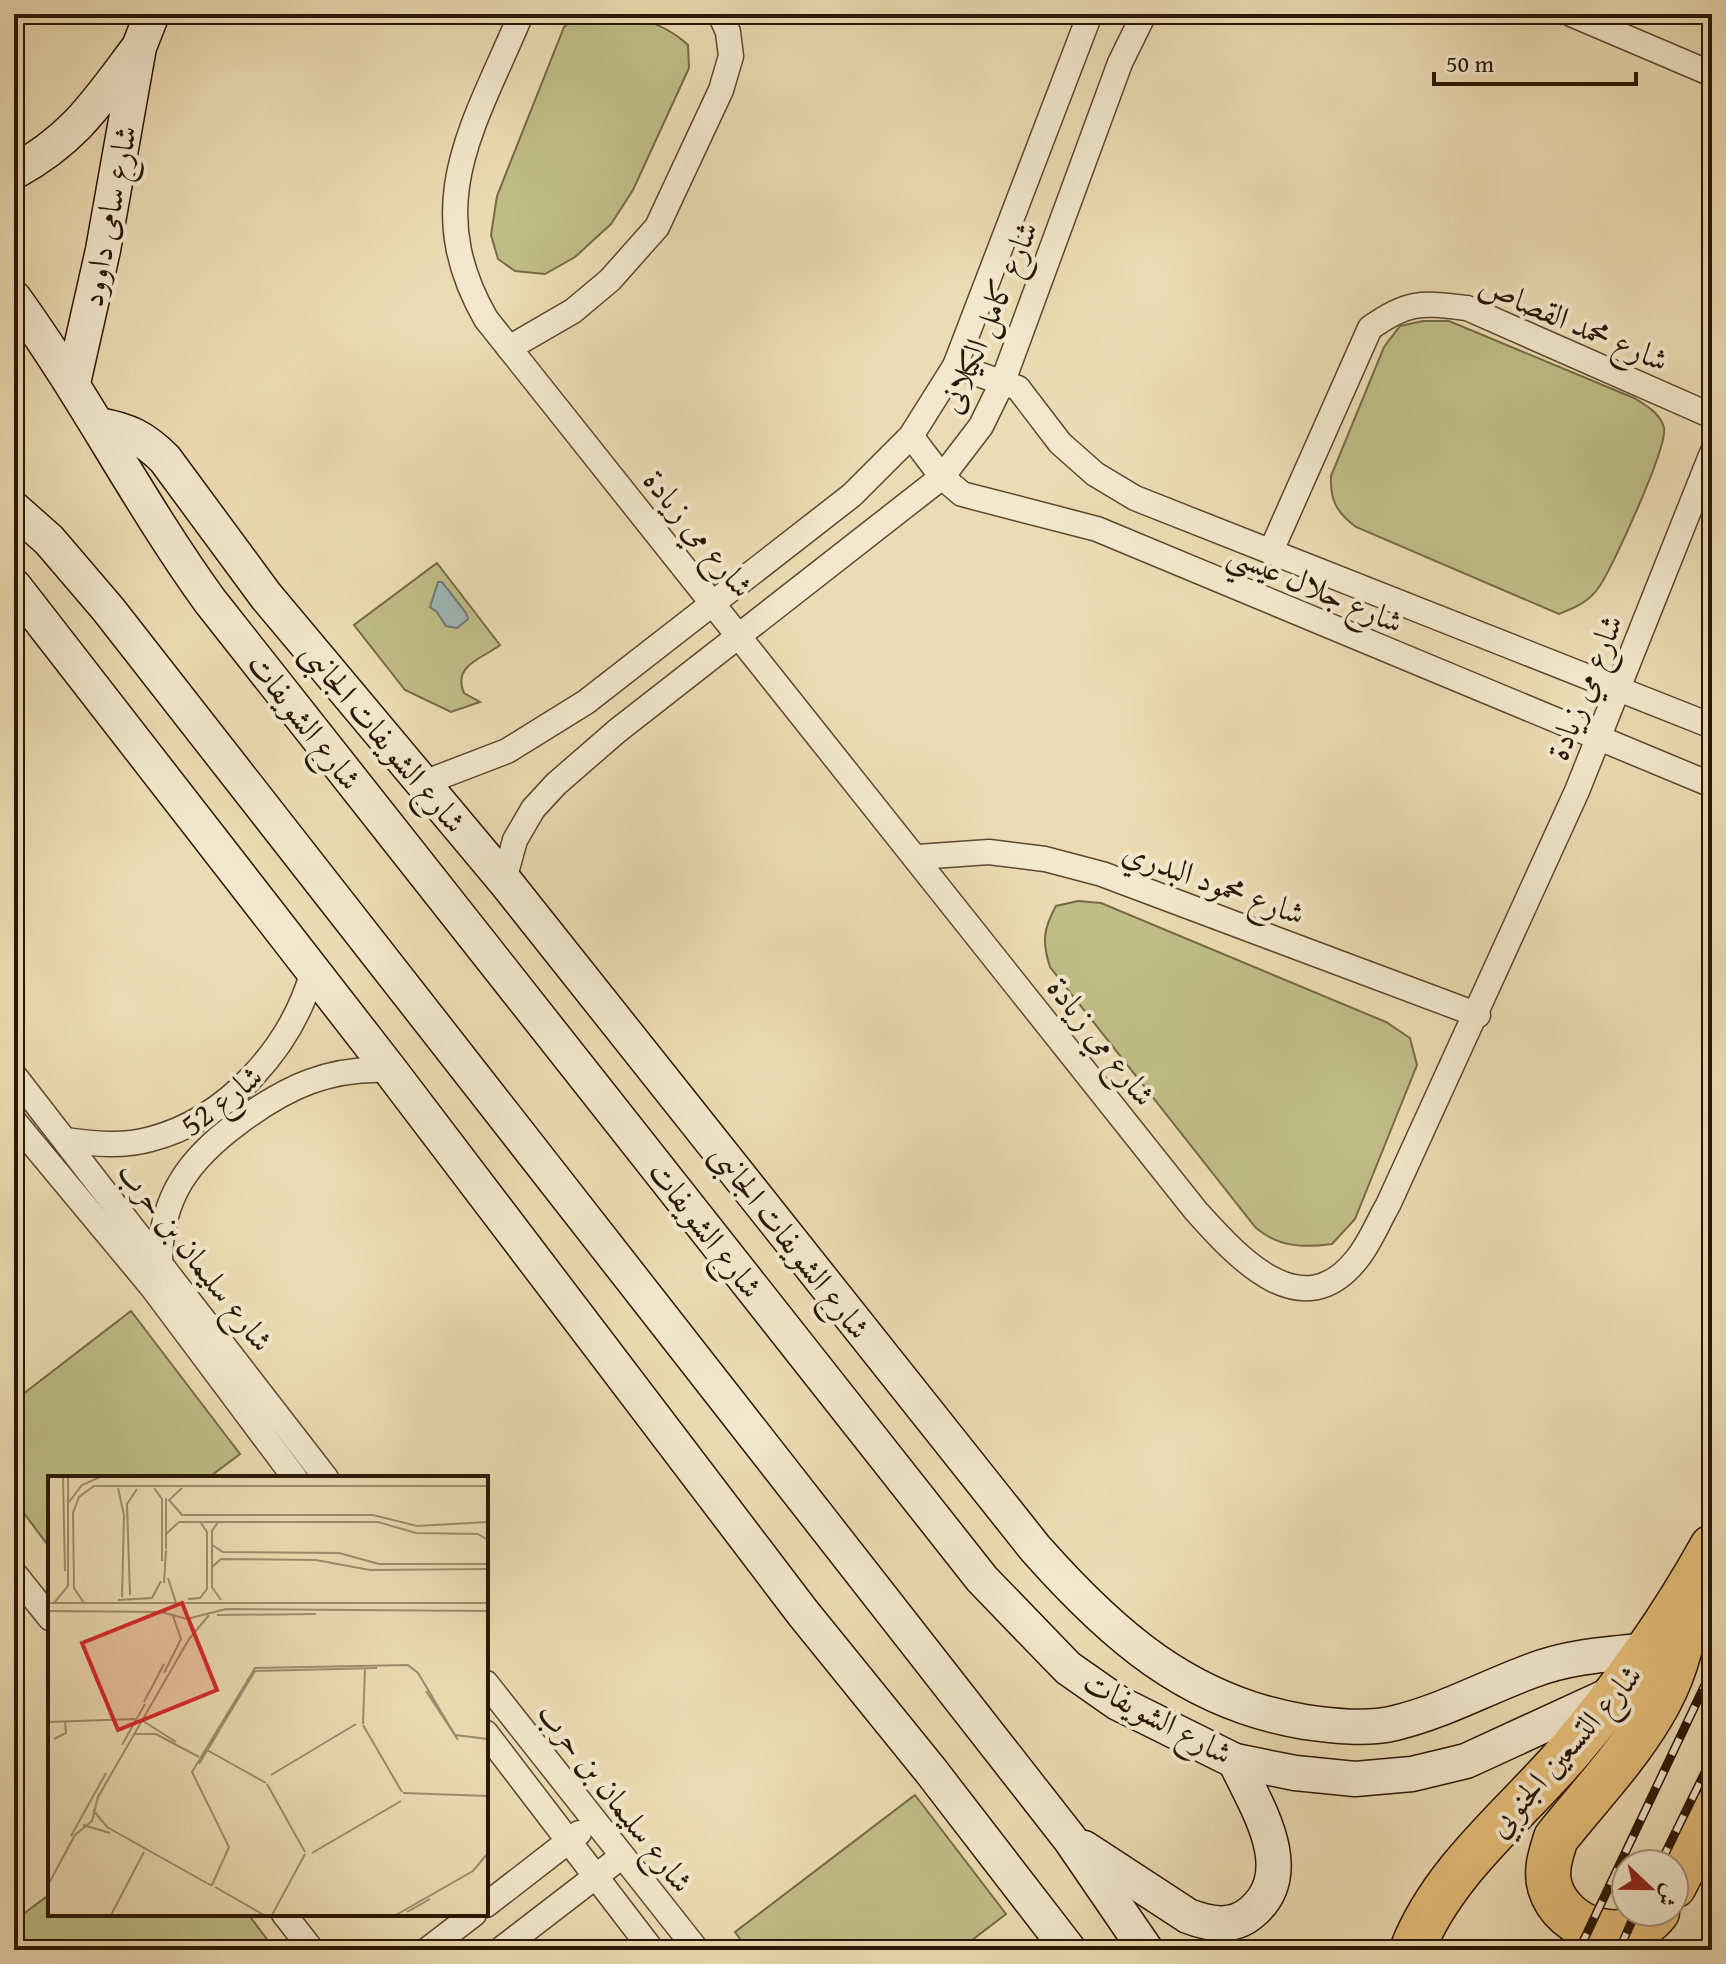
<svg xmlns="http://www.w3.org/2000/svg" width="1726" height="1964" viewBox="0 0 1726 1964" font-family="'Gentium Book Plus',Amiri,serif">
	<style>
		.green { fill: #c0be87; stroke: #766a46; stroke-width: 2 }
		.water { fill: #a0b8b9; stroke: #717871; stroke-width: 2 }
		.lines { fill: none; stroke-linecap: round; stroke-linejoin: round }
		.street-casing { stroke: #5c4830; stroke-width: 27 }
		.secondary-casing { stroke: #2b1704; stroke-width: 37 }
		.highway-casing { stroke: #2b1704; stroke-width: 47 }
		.street { stroke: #f3e8ce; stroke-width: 24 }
		.secondary { stroke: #f3e8ce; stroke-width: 34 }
		.highway { stroke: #e6be7a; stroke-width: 44 }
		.rail-casing { stroke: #2b1704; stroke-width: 9 }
		.rail { stroke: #f3e8ce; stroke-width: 6; stroke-dasharray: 18; stroke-linecap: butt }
		.labels { text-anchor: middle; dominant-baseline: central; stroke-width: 8; stroke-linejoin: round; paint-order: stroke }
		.street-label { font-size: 32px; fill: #2b1704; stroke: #f3e8ce }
		.inset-road { fill: none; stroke: #9f8d6d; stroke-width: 2 }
		.view { fill: #d62828; fill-opacity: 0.15; stroke: #d62828; stroke-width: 4 }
		.inset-edge { fill: none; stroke: #2b1704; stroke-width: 4 }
	</style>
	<rect width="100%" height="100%" fill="#eddcb3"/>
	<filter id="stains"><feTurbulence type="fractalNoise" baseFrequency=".0025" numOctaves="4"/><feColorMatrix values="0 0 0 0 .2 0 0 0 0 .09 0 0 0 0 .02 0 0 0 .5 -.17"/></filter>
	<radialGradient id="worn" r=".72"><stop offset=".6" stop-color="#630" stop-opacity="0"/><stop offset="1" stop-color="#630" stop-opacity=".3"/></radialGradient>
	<!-- green -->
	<g class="green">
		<path d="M 579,14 C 619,14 657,16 688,45 L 689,68 L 633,190 L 611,224 L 575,257 L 545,274 L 515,271 L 498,259 L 491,235 L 497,196 L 564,27 Z"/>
		<path d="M 1423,321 L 1449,321 L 1634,398 C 1646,405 1661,414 1664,428 C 1668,446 1612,569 1599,587 C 1589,602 1576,607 1559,614 L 1356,527 C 1336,512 1330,500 1331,476 L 1384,347 L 1400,326 Z"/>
		<path d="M 437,563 L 500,645 C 482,659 452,665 464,693 L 480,702 L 451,712 L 405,690 L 354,625 Z"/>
		<path d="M 1078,901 L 1101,903 L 1386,1022 L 1410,1038 L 1417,1065 L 1355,1219 L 1332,1244 C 1303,1248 1279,1247 1256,1228 L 1050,967 C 1042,942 1043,929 1056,906 Z"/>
		<path d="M 131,1311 L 240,1454 L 208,1478 L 50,1478 L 50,1548 L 14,1500 L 14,1401 Z"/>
		<path d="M 915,1795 L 1006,1914 L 959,1950 L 748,1950 L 735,1932 Z"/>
		<path d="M 50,1894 L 50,1914 L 248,1914 L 275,1950 L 14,1950 L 14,1921 Z"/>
	</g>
	<!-- water -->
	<path class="water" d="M 438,582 L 442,582 L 466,613 L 468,619 L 457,628 L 446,626 L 437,612 L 430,607 Z"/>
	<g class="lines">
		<!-- street casing -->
		<g class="street-casing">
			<g id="street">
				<path d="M 521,14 C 475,125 419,202 486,319 L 1196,1211 C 1236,1255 1301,1330 1357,1259 C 1370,1243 1378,1222 1388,1205 L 1577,791 L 1712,453"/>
				<path d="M 1571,14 L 1712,74"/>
				<path d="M 509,348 L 573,311 L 610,280 L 657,227 L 721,90 L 731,56 L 728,32 L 720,14"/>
				<path d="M 955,366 L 1018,388 L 1060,443 L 1095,474 L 1135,498 L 1712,726"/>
				<path d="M 911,436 L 942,477 L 962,494 L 1097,529 L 1712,785"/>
				<path d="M 1271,551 L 1370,328 C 1409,300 1422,303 1467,308 L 1712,416"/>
				<path d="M 421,784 L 507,751 L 586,702 L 852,495 L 911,436 L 955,366 L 1090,14"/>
				<path d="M 918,857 L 989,852 L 1045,859 L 1102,874 L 1478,1015"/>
				<path d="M 504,880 L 515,840 L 533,809 L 556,784 L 617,731 L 942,477 L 981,426 L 1003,381 L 1120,63 L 1144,14"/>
				<path d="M 14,1075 L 326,1478"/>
				<path d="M 14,1121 L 152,1287 L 295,1478"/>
				<path d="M 65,1140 C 94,1144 123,1147 151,1139 C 228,1119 291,1047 312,974"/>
				<path d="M 160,1260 C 161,1197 189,1159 238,1123 C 286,1087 329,1067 390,1070"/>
				<path d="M 14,1573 L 50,1618"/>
				<path d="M 486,1683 L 697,1950"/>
				<path d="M 486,1733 L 652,1950"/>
				<path d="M 486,1905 L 579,1833"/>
				<path d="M 284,1914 L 312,1950"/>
				<path d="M 427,1950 L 474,1914"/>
				<path d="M 500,1950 L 621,1857"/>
			</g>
		</g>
		<!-- secondary casing -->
		<g class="secondary-casing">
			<g id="secondary">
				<path d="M 14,172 C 74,139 96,104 136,51"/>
				<path d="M 14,298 C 85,396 139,503 210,601 L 982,1579 L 1068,1668 L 1118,1703 L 1235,1761 L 1295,1773 L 1355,1779 L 1412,1774 L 1466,1761 L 1614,1693"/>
				<path d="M 73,383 L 103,250 L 139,47 L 152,14"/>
				<path d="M 98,425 C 128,430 144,438 165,459 L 266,596 L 504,880 L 1035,1548 C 1111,1634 1188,1703 1305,1722 C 1333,1726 1367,1730 1395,1723 C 1444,1711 1485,1688 1531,1671 C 1570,1656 1610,1654 1651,1650"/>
				<path d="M 14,509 L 49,540 L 108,609 L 1070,1839 L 1146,1950"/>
				<path d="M 14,586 L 390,1070 L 803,1613 L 931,1771 L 1069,1950"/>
				<path d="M 1084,1848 L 1188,1916 C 1209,1924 1233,1929 1252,1912 C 1300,1871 1256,1806 1235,1761"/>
			</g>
		</g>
		<!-- highway casing -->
		<g class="highway-casing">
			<g id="highway">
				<path d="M 1674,1886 L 1712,1811"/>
				<path d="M 1657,1912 C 1628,1950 1563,1931 1550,1887 C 1545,1870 1551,1854 1556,1838 C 1610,1770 1680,1705 1685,1613"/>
				<path d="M 1412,1950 C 1444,1868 1519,1812 1574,1746 C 1627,1683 1672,1619 1712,1547"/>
			</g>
		</g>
		<!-- street -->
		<use href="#street" class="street"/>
		<!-- secondary -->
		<use href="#secondary" class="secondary"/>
		<!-- highway -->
		<use href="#highway" class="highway"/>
		<!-- rail casing -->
		<g class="rail-casing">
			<g id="rail">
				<path d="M 1660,1864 L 1712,1758"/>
				<path d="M 1579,1950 L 1712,1670"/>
				<path d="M 1619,1950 L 1636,1912"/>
			</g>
		</g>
		<!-- rail -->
		<use href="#rail" class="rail"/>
	</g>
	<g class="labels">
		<!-- street labels -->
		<g class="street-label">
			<text transform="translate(108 216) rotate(-79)">شارع سامى داوود</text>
			<text transform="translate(988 317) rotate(-67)">شارع كامل الكيلانى</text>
			<text transform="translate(1574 322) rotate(23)">شارع محمد القصاص</text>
			<text transform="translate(699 533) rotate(51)">شارع مي زيادة</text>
			<text transform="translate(1316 587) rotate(23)">شارع جلال عيسي</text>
			<text transform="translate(1584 687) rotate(-68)">شارع مي زيادة</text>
			<text transform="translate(305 721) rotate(52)">شارع الشويفات</text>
			<text transform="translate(384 737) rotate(50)">شارع الشويفات الجانبى</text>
			<text transform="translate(1214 882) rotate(20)">شارع محمود البدري</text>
			<text transform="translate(1102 1041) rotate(52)">شارع مي زيادة</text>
			<text transform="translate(221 1100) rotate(-38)">شارع 52</text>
			<text transform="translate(706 1229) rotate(52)">شارع الشويفات</text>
			<text transform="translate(791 1241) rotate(52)">شارع الشويفات الجانبى</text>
			<text transform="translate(196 1256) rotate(52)">شارع سليمان بن حرب</text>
			<text transform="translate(1158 1717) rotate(28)">شارع الشويفات</text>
			<text transform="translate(1564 1750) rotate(-49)">شارع التسعين الجنوبي</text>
			<text transform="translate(616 1797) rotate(52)">شارع سليمان بن حرب</text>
		</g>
	</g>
	<!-- overview -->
	<g transform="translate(48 1476)">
		<rect width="440" height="440" fill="#eddcb3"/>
		<path class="inset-road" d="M 15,1 L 17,95M 70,12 L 76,39 L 74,121M 106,12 L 114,23 L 114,85M 134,12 L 121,24 L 134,39 L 325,39 L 369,50 L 440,46M 21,26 L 34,9 L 52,1M 170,46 L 164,55 L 164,111 L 173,124M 118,58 L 131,46 L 330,46 L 368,57 L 430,58 L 440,64M 164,69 L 175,76 L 291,77 L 331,88 L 440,88M 118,73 L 118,22M 164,91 L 173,83 L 268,84 L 322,94 L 440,93M 120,102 L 128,127M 116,107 L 118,74M 82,119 L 79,28 L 89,13M 140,123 L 152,122 L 159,113 L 159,56 L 153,47M 70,124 L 104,122 L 113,105M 0,127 L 440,127M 6,127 L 20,110 L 20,1M 36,127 L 26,112 L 25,37 L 31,21 L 46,10 L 440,10M 0,135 L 113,136 L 139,143 L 178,133 L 440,135M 169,139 L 268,138M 116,197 L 133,163 L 125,140M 378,215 L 410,264M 96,226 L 116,188M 95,245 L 128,266M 0,246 L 87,243M 315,248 L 317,192M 315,249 L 354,316M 87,258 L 108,258 L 151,281M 6,263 L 18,257 L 17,246M 74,269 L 97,228M 159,274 L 218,307M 151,288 L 207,195 L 329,192M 223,299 L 308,248M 219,308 L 257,376M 355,317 L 440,320M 45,334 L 59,351 L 164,410M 35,349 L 62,357M 23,360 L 58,297M 264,377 L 353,325M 0,409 L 27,359 L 44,345 L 50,321 L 141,163 L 161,139M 164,409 L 181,371 L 144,296 L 207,192 L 360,189 L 370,197 L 407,259 L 440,263M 167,411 L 216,439M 359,436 L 382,423M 63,439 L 96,376M 224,439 L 257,378M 348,439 L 425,395 L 440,377"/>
		<path class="view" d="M 134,127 L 169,214 L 70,254 L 34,167 Z"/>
		<rect width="440" height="440" class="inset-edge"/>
	</g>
	<!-- margin -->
	<rect width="1726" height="1964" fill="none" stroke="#eddcb3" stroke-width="48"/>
	<rect x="16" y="16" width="1694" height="1932" fill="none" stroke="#2b1704" stroke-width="4"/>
	<rect x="24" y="24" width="1678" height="1916" fill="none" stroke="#2b1704" stroke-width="2"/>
	<!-- north arrow -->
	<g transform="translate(1650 1888) rotate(112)"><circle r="38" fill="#f3e8ce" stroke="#a3947d" stroke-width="2"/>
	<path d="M0-6L14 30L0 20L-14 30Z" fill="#8f2418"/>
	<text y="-12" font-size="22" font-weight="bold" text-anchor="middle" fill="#2b1704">ش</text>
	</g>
	<!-- scale -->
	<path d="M1434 72v12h202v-12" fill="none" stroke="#2b1704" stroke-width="4"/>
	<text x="1446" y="72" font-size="24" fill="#2b1704" stroke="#f3e8ce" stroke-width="6" paint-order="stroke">50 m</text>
	<rect width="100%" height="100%" filter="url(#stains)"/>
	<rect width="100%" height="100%" fill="url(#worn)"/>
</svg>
